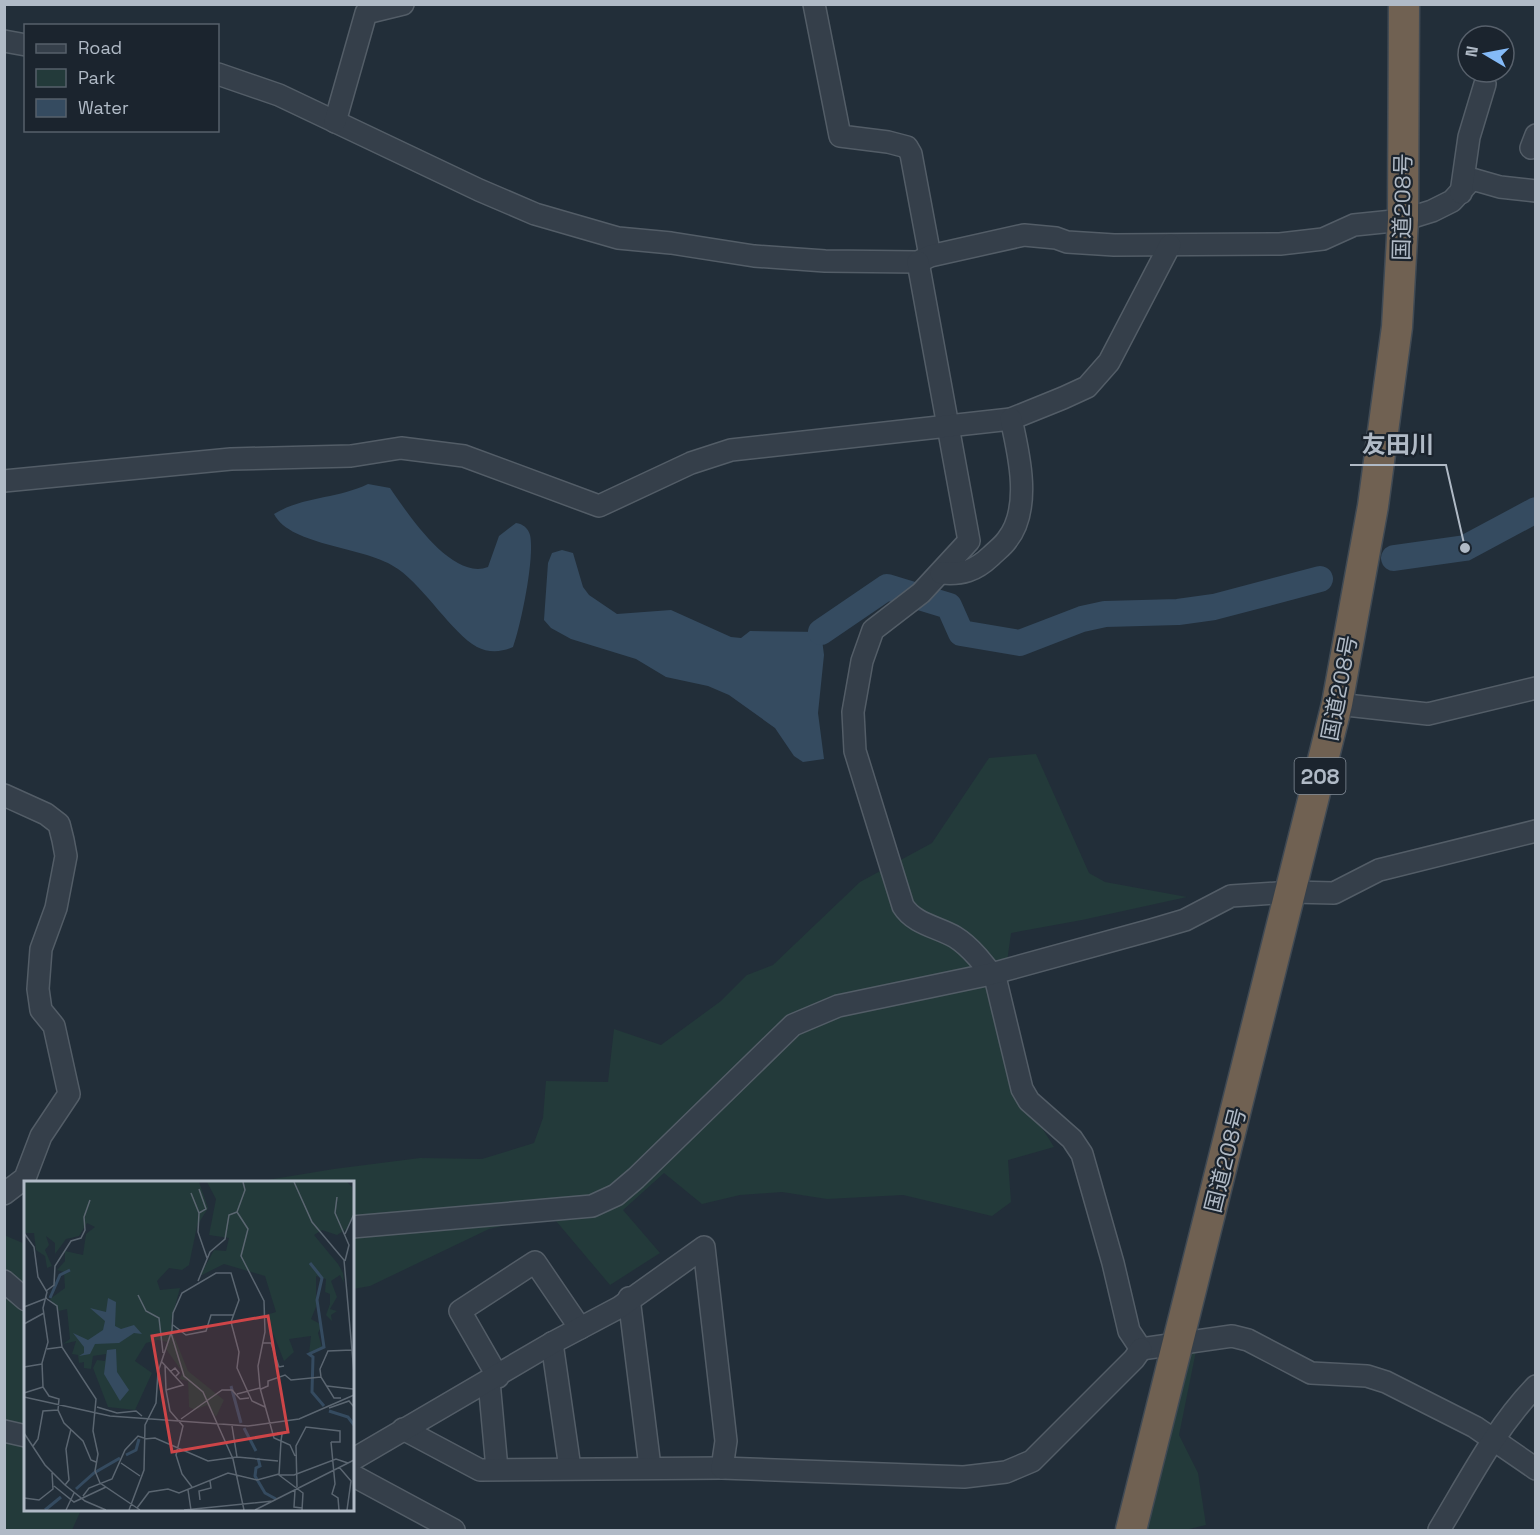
<svg xmlns="http://www.w3.org/2000/svg" width="1540" height="1535" viewBox="0 0 1540 1535" font-family="'Space Grotesk','Noto Sans JP',sans-serif">
	<style>
		.green { fill: #233a3a }
		.water { fill: #354b60 }
		.lines { fill: none; stroke-linecap: round; stroke-linejoin: round }
		.river { stroke: #354b60; stroke-width: 26 }
		.minor-casing { stroke: #535d67; stroke-width: 24 }
		.highway-casing { stroke: #404a54; stroke-width: 33 }
		.minor { stroke: #353f4a; stroke-width: 21 }
		.highway { stroke: #706152; stroke-width: 30 }
		.labels { text-anchor: middle; dominant-baseline: central; stroke-width: 4.5; stroke-linejoin: round; paint-order: stroke }
		.shield { fill: #1b242e; stroke: #838d98; stroke-width: 1.5 }
		.shield-label { font-size: 21px; font-weight: bold; fill: #b0bac6 }
		.street-label { font-size: 22px; fill: #b0bac6; stroke: #1b242e }
		.inset-river { fill: none; stroke: #354b60; stroke-width: 3 }
		.inset-road { fill: none; stroke: #5b6671; stroke-width: 1.5 }
		.view { fill: #ce4548; fill-opacity: 0.15; stroke: #ce4548; stroke-width: 3 }
		.inset-edge { fill: none; stroke: #b0bac6; stroke-width: 3 }
		.leader { fill: none; stroke: #b0bac6; stroke-width: 2 }
		.callout-dot { fill: #b0bac6; stroke: #1b242e; stroke-width: 2 }
		.callout-label { font-size: 24px; text-anchor: middle; font-weight: bold; fill: #b0bac6; stroke: #1b242e; stroke-width: 4.5; stroke-linejoin: round; paint-order: stroke }
	</style>
	<rect width="100%" height="100%" fill="#222e39"/>
	<!-- green -->
	<g class="green">
		<path d="M 1036,754 L 1089,873 L 1105,882 L 1187,897 L 1082,920 L 1011,933 L 1004,984 L 1015,1085 L 1054,1147 L 1008,1160 L 1011,1202 L 992,1216 L 903,1195 L 827,1199 L 782,1192 L 740,1195 L 702,1204 L 664,1173 L 623,1210 L 660,1253 L 610,1285 L 551,1215 L 489,1229 L 370,1286 L 353,1289 L 352,1182 L 255,1182 L 334,1169 L 420,1158 L 482,1159 L 534,1143 L 543,1118 L 546,1081 L 608,1082 L 614,1029 L 661,1045 L 721,1001 L 747,975 L 773,965 L 860,882 L 932,843 L 989,758 Z"/>
		<path d="M 4,1235 L 25,1244 L 26,1510 L 81,1510 L 72,1530 L 5,1530 Z"/>
		<path d="M 1197,1346 L 1179,1435 L 1198,1473 L 1206,1525 L 1185,1530 L 1145,1530 L 1185,1349 Z"/>
	</g>
	<!-- water -->
	<g class="water">
		<path d="M 368,484 L 390,488 C 408,514 452,581 488,567 L 499,536 L 516,523 C 523,524 528,528 530,535 C 535,557 521,625 513,647 C 503,652 488,653 477,647 C 452,633 425,588 398,569 C 367,546 291,547 274,514 C 304,496 337,499 368,484 Z"/>
		<path d="M 562,550 L 573,553 L 583,587 L 589,595 L 617,614 L 671,610 L 731,637 L 741,638 L 750,631 L 821,632 L 824,655 L 818,713 L 824,759 L 803,762 L 794,756 L 775,728 L 729,695 L 708,686 L 666,677 L 636,659 L 571,639 L 551,628 L 544,620 L 548,563 L 552,553 Z"/>
	</g>
	<g class="lines">
		<!-- river -->
		<g class="river">
			<path d="M 1394,558 L 1465,548 L 1536,510"/>
			<path d="M 821,632 L 887,587 L 949,606 L 961,633 L 1020,643 L 1082,619 L 1105,614 L 1178,612 L 1214,607 L 1320,579"/>
		</g>
		<!-- minor casing -->
		<g class="minor-casing">
			<g id="minor">
				<path d="M 814,4 L 840,136 L 888,142 L 907,147 L 911,154 L 930,256"/>
				<path d="M 4,41 L 26,45"/>
				<path d="M 218,74 L 279,95 L 479,190 L 535,214 L 618,238 L 671,243 L 754,256 L 825,261 L 918,262 L 930,256 L 1024,235 L 1056,238 L 1067,242 L 1114,245 L 1280,244 L 1323,239 L 1354,225 L 1403,220 L 1432,211 L 1452,201 L 1472,179 L 1500,187 L 1536,191"/>
				<path d="M 335,122 L 366,13 L 403,4"/>
				<path d="M 1531,148 L 1536,135"/>
				<path d="M 1461,193 L 1469,137 L 1485,84"/>
				<path d="M 918,262 L 969,541 L 921,593 L 873,630 L 862,661 L 853,712 L 855,751 L 903,906 C 914,924 938,927 955,937 C 970,946 987,967 996,981 L 1022,1089 L 1029,1101 L 1072,1139 L 1082,1154 L 1113,1263 L 1129,1331 L 1141,1349"/>
				<path d="M 4,481 L 231,459 L 351,456 L 401,448 L 464,456 L 599,506 L 691,463 L 731,450 L 1011,419 L 1063,398 L 1087,387 L 1109,362 L 1170,245"/>
				<path d="M 941,573 C 962,575 975,571 991,556 C 996,551 1003,546 1007,540 C 1032,509 1019,454 1011,419"/>
				<path d="M 1337,704 L 1428,714 L 1536,688"/>
				<path d="M 4,795 L 46,814 L 59,824 L 63,840 L 66,856 L 56,908 L 41,949 L 38,989 L 41,1010 L 54,1026 L 69,1094 L 41,1136 L 25,1178 L 4,1194"/>
				<path d="M 352,1227 L 592,1206 L 616,1195 L 636,1178 L 793,1025 L 838,1006 L 991,974 L 1151,930 L 1185,920 L 1231,896 L 1292,892 L 1334,893 L 1379,870 L 1536,831"/>
				<path d="M 4,1281 L 26,1300"/>
				<path d="M 629,1298 L 650,1467"/>
				<path d="M 552,1343 L 570,1468"/>
				<path d="M 1141,1349 L 1232,1336 L 1248,1340 L 1311,1373 L 1367,1376 L 1386,1382 L 1475,1427 L 1536,1469"/>
				<path d="M 498,1377 L 460,1311 L 535,1262 L 580,1328"/>
				<path d="M 489,1381 L 497,1469"/>
				<path d="M 403,1429 L 480,1470 L 722,1468"/>
				<path d="M 4,1431 L 26,1436"/>
				<path d="M 352,1460 L 552,1343 L 620,1307 L 704,1247 L 726,1441 L 722,1468 L 964,1477 L 1006,1472 L 1032,1461 L 1134,1359 L 1141,1349"/>
				<path d="M 352,1475 L 454,1530"/>
				<path d="M 1439,1530 C 1468,1482 1496,1427 1536,1386"/>
			</g>
		</g>
		<!-- highway casing -->
		<g class="highway-casing">
			<path id="highway" d="M 1131,1530 L 1337,704 L 1373,506 L 1397,327 L 1403,220 L 1404,4"/>
		</g>
		<!-- minor -->
		<use href="#minor" class="minor"/>
		<!-- highway -->
		<use href="#highway" class="highway"/>
	</g>
	<g class="labels">
		<!-- shield labels -->
		<rect class="shield" x="1294.5" y="758" width="51" height="36" rx="4.5"/>
		<g class="shield-label">
			<text x="1320" y="776">208</text>
		</g>
		<!-- street labels -->
		<g class="street-label">
			<text transform="translate(1402 207) rotate(-89)">国道208号</text>
			<text transform="translate(1339 688) rotate(-79)">国道208号</text>
			<text transform="translate(1225 1160) rotate(-76)">国道208号</text>
		</g>
	</g>
	<!-- overview -->
	<g transform="translate(24 1181)">
		<rect width="330" height="330" fill="#222e39"/>
		<path d="M 0,1 L 175,1 L 184,27 L 173,45 L 165,84 L 158,89 L 145,87 L 133,100 L 136,109 L 156,107 L 147,140 L 150,155 L 164,190 L 200,219 L 192,236 L 183,224 L 171,229 L 165,226 L 164,200 L 155,198 L 159,192 L 142,168 L 143,161 L 134,159 L 122,162 L 111,180 L 128,192 L 111,229 L 84,226 L 69,187 L 73,179 L 81,180 L 82,173 L 69,175 L 67,188 L 60,187 L 60,181 L 55,182 L 54,174 L 48,173 L 52,160 L 39,163 L 46,158 L 43,128 L 35,130 L 26,118 L 41,107 L 40,91 L 33,89 L 41,80 L 41,70 L 59,74 L 62,53 L 71,46 L 63,42 L 55,55 L 42,58 L 31,73 L 31,62 L 22,55 L 25,64 L 21,69 L 28,85 L 23,87 L 21,75 L 12,69 L 10,52 L 0,52 ZM 183,1 L 323,1 L 328,6 L 330,32 L 324,47 L 313,54 L 298,49 L 290,54 L 314,83 L 319,92 L 320,102 L 316,94 L 307,100 L 313,116 L 306,128 L 313,130 L 307,134 L 308,140 L 302,134 L 306,123 L 306,113 L 301,111 L 302,98 L 292,95 L 292,126 L 287,138 L 298,144 L 294,152 L 298,167 L 285,173 L 287,155 L 265,158 L 270,171 L 260,180 L 242,134 L 252,131 L 241,95 L 200,83 L 176,95 L 190,69 L 202,70 L 205,57 L 185,54 L 192,18 Z" fill="#233a3a"/>
		<path d="M 84,117 L 92,121 L 91,145 L 97,148 L 110,144 L 118,153 L 110,152 L 95,162 L 71,163 L 66,173 L 55,175 L 60,172 L 60,166 L 49,152 L 64,159 L 79,149 L 81,140 L 66,127 L 82,131 ZM 92,168 L 93,191 L 105,209 L 96,220 L 80,193 L 83,169 Z" fill="#354b60"/>
		<path class="inset-river" d="M 286,82 L 298,97 L 293,119 L 300,166 L 285,173 L 289,176 L 288,211 L 300,225M 26,117 L 36,94 L 46,89M 207,205 L 217,242M 305,230 L 324,236 L 330,244M 220,247 L 232,270M 102,274 L 112,269 L 115,258M 234,277 L 236,285 L 232,287 L 231,295 L 241,312 L 252,318M 52,308 L 70,292 L 96,277M 21,329 L 37,316"/>
		<path class="inset-road" d="M 270,1 L 288,41 L 320,79 L 330,192M 175,8 L 182,28 L 175,32 L 174,51 L 183,77M 167,12 L 175,32M 313,16 L 311,32 L 325,64 L 321,80M 213,31 L 224,48 L 217,75 L 240,120 L 241,151 L 234,185 L 236,207 L 250,257 L 257,260 L 255,294 L 279,312 L 278,329M 213,31 L 221,9 L 219,1M 0,52 L 10,66 L 14,96 L 23,111 L 19,127 L 24,161 L 18,182 L 19,206 L 25,215 L 35,218 L 34,229 L 40,242 L 59,260 L 67,279 L 72,281M 321,53 L 330,33M 174,100 L 186,71 L 201,58 L 205,34 L 213,31M 22,110 L 30,104 L 31,85 L 47,60 L 57,57 L 61,49 L 60,36 L 66,19M 114,114 L 122,130 L 135,137 L 139,172M 23,118 L 33,125 L 38,166M 0,126 L 23,117M 0,143 L 20,132M 149,144 L 162,154 L 182,150 L 187,134 L 209,134M 147,152 L 160,195 L 179,211 L 209,278 L 220,329M 239,162 L 247,162 L 255,186 L 260,185M 23,168 L 38,166 L 72,218 L 69,250 L 74,273 L 71,290 L 76,302 L 116,329M 137,180 L 159,204 L 142,209 L 146,230 L 159,245 L 152,274 L 158,293 L 168,306M 141,184 L 142,209M 0,186 L 18,183M 146,191 L 151,187 L 155,192 L 151,196M 297,196 L 296,188 L 304,170 L 328,169M 303,205 L 329,208M 237,208 L 244,205 L 244,200 L 261,194 L 267,199 L 297,196 L 310,217 L 317,217M 0,212 L 19,206M 213,213 L 236,207M 0,216 L 86,235 L 224,245 L 275,238 L 330,214M 73,226 L 93,232 L 112,230 L 118,235M 305,227 L 325,220 L 330,226M 157,238 L 198,209 L 208,209 L 216,218 L 225,217M 208,245 L 213,276M 0,252 L 21,284 L 41,304 L 61,320 L 82,329M 253,252 L 258,253 L 257,260 L 266,264 L 271,275M 120,258 L 131,257 L 184,280 L 213,276 L 254,280M 307,261 L 311,303 L 308,313 L 314,317 L 315,329M 9,265 L 14,258 L 19,230 L 34,229M 97,282 L 116,295M 315,286 L 327,300 L 323,329M 255,294 L 270,294 L 312,278 L 324,282M 41,304 L 45,299 L 42,268 L 47,248M 30,305 L 50,321 L 82,306M 273,306 L 272,265 L 282,246 L 316,250 L 316,261 L 307,261M 164,309 L 167,329M 271,309 L 270,326 L 278,327M 59,315 L 65,307 L 88,298 L 101,269 L 114,255 L 120,257M 0,317 L 15,319 L 29,308 L 28,292M 176,319 L 175,310 L 187,307 L 186,300M 113,327 L 125,311 L 144,308 L 155,312 L 204,292 L 233,299 L 255,293M 42,329 L 50,312M 105,329 L 120,289 L 121,244 L 132,222 L 134,191 L 148,149 L 149,132 L 158,112 L 192,92 L 207,92 L 215,119 L 207,141 L 215,171 L 213,187 L 228,220 L 241,226M 160,329 L 249,320M 231,329 L 330,279"/>
		<path class="view" d="M 244,135 L 264,251 L 148,271 L 128,155 Z"/>
		<rect width="330" height="330" class="inset-edge"/>
	</g>
	<!-- callouts -->
	<path class="leader" d="M1465 548L1446 465H1350"/>
	<circle class="callout-dot" cx="1465" cy="548" r="6"/>
	<g class="callout-label">
		<text x="1398" y="453">友田川</text>
	</g>
	<!-- border -->
	<rect width="1540" height="1535" fill="none" stroke="#b0bac6" stroke-width="12"/>
	<!-- legend -->
	<rect x="24" y="24" width="195" height="108" fill="#1b242e" stroke="#57606b" stroke-width="1.5"/>
	<rect x="36" y="44" width="30" height="9" fill="#353f4a" stroke="#57606b" stroke-width="1.5"/>
	<text x="78" y="54" font-size="18" fill="#b0bac6">Road</text>
	<rect x="36" y="69" width="30" height="18" fill="#233a3a" stroke="#57606b" stroke-width="1.5"/>
	<text x="78" y="84" font-size="18" fill="#b0bac6">Park</text>
	<rect x="36" y="99" width="30" height="18" fill="#354b60" stroke="#57606b" stroke-width="1.5"/>
	<text x="78" y="114" font-size="18" fill="#b0bac6">Water</text>
	<!-- north arrow -->
	<g transform="translate(1486 54) rotate(280)"><circle r="28" fill="#1b242e" stroke="#57606b" stroke-width="1.5"/>
	<path d="M0-4.5L10 22L0 15L-10 22Z" fill="#84baf7"/>
	<text y="-9" font-size="16" font-weight="bold" text-anchor="middle" fill="#b0bac6">N</text>
	</g>
</svg>
